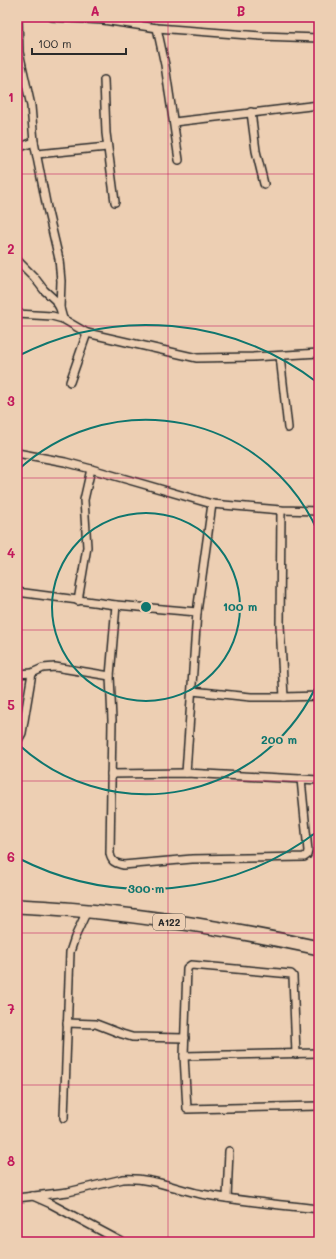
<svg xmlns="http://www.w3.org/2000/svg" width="336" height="1259" viewBox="0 0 336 1259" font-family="Mali,sans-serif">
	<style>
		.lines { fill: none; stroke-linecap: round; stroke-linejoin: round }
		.street-casing { stroke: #2b2b2b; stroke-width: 10 }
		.highway-casing { stroke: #2b2b2b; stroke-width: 16 }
		.street { stroke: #edcfb3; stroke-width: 7 }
		.highway { stroke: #edcfb3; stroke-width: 13 }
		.grid { fill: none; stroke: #c2185b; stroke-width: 1; stroke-opacity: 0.55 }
		.ring { fill: none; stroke: #0f766e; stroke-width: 2 }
		.labels { text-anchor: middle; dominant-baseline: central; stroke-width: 4; stroke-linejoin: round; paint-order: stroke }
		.shield { fill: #edcfb3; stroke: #655c54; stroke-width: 1 }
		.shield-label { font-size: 10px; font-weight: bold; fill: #2b2b2b }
		.centre { fill: #0f766e; stroke: #edcfb3; stroke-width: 2 }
		.ring-label { font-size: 12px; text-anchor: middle; font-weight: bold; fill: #0f766e; stroke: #edcfb3; stroke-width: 4; stroke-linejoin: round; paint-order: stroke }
		.neatline { fill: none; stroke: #c2185b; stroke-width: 1.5 }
		.grid-label { font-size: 13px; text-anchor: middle; font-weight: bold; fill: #c2185b }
	</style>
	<rect width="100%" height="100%" fill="#edcfb3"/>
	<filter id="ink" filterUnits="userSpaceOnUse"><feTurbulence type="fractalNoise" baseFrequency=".025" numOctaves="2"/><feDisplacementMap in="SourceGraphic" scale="8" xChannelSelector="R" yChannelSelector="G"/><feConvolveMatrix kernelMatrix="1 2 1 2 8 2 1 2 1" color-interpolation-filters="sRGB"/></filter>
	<g filter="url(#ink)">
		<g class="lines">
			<!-- street casing -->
			<g class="street-casing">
				<g id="street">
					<path d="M 18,17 L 19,52 L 31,106 L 34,142 L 47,208 L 59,259 L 61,281 L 60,308"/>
					<path d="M 52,17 L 103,20 L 157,28 L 261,36 L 319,38"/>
					<path d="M 157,28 L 165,65 L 179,160"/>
					<path d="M 104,80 L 106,133 L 115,202"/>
					<path d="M 251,112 L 256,151 L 264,184"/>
					<path d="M 174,122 L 319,105"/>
					<path d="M 17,147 L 23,146 L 34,142"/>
					<path d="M 37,154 L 107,147"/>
					<path d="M 17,260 L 34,277 L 44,290 L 55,300 L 60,308 L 63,319"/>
					<path d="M 17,314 L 52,316 L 63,319 L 87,333 L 197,358 L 253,357 L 319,353"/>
					<path d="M 280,356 L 288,428"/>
					<path d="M 70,382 L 87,333"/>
					<path d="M 17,453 L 65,462 L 91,469 L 212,504 L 281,510 L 319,511"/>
					<path d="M 281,510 L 280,625 L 284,697"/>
					<path d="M 17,592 L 116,605 L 197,612"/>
					<path d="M 78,601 L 87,547 L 84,500 L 91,469"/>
					<path d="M 116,605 L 110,676 L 112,720 L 110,854 C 112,863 116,863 123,865 L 192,859 L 304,857 L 307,855 L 308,851 L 301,779"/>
					<path d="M 17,674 L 32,673 L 43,668 L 55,667 L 110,676"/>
					<path d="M 192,691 L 251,697 L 284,697 L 319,696"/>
					<path d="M 17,742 L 22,733 L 32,673"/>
					<path d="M 186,773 L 197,612 L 212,504"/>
					<path d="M 111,774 L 186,773 L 319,780"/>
					<path d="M 67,1023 L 96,1024 L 122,1034 L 132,1037 L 185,1038"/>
					<path d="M 296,1054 L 293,976 L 291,974 L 191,965 L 187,968 L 184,1056 L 187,1109 L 319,1106"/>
					<path d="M 184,1056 L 319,1053"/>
					<path d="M 64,1118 L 70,952 L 75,937 L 87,911"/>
					<path d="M 33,1196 L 51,1204 L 122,1242"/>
					<path d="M 17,1198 L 68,1192 L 123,1179 C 150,1177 176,1189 201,1194 C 240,1201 280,1205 319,1209"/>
					<path d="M 227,1198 L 229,1151"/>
				</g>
			</g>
			<!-- highway casing -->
			<g class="highway-casing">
				<path id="highway" d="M 17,906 C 117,910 221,927 319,948"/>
			</g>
			<!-- street -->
			<use href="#street" class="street"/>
			<!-- highway -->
			<use href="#highway" class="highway"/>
		</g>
	</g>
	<!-- grid -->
	<path class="grid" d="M 168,17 L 168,1242M 17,174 L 319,174M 17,326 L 319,326M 17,478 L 319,478M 17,630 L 319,630M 17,781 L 319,781M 17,933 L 319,933M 17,1085 L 319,1085"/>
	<!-- distance rings -->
	<g class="ring">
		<circle cx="146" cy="607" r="94"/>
		<path d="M318 682A188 188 0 0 1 18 744M18 470A188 188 0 0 1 318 532"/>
		<path d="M318 831A282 282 0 0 1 18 858M18 356A282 282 0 0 1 318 383"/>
	</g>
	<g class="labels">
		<!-- shield labels -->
		<rect class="shield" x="153" y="914" width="32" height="16" rx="3"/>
		<g class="shield-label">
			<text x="169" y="922">A122</text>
		</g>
	</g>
	<circle cx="146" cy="607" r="6" class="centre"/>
	<g class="ring-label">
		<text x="240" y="611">100 m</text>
		<text x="279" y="744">200 m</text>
		<text x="146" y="893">300 m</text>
	</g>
	<!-- margin -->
	<rect width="336" height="1259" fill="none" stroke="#edcfb3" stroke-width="44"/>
	<!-- scale -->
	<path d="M32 48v6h94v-6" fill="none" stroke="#2b2b2b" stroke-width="2"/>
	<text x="38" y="48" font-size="12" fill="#2b2b2b" stroke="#edcfb3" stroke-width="3" paint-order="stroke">100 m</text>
	<rect x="22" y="22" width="292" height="1215" class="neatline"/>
	<g class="grid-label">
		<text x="95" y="16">A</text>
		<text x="241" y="16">B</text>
		<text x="11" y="102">1</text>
		<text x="11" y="254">2</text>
		<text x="11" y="406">3</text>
		<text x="11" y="558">4</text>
		<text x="11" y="710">5</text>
		<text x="11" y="862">6</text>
		<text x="11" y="1014">7</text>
		<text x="11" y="1166">8</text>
	</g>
</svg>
